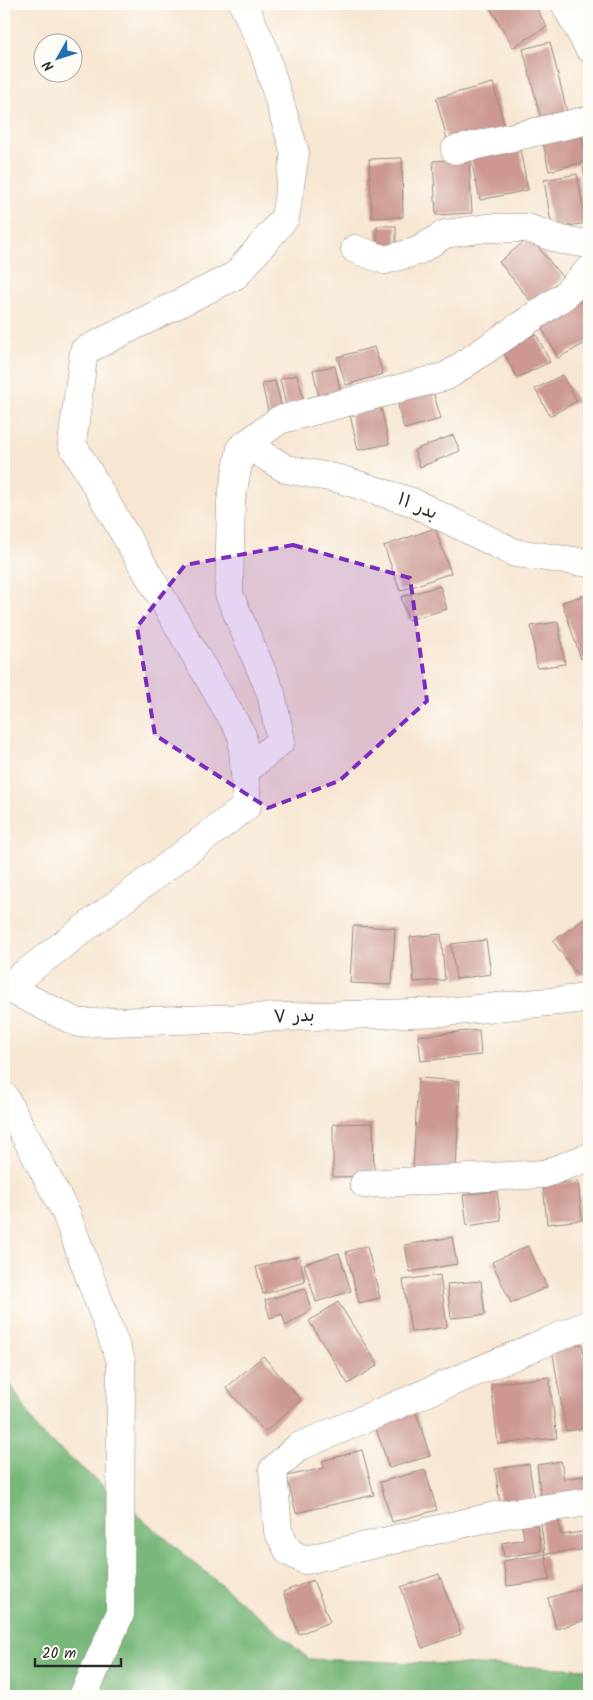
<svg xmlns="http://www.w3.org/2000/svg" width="593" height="1700" viewBox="0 0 593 1700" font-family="Kalam,'Playpen Sans Arabic',sans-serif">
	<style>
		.forest { fill: #79b87a; stroke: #527252 }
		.building { fill: #cc9891 }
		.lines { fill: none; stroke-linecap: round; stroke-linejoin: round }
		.street-casing { stroke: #91887e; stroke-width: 29 }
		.street { stroke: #fff; stroke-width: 28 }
		.marked { fill: #7b2cbf; fill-opacity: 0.2; stroke: #7b2cbf; stroke-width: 4; stroke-dasharray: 10 6; stroke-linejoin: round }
		.labels { text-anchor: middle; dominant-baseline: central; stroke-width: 4.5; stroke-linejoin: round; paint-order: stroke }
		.street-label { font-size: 18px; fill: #2b2b2b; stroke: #fdfcf7 }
	</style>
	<rect width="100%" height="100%" fill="#fdfcf7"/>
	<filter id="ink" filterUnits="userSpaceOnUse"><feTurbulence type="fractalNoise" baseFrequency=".02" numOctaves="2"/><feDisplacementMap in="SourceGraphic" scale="10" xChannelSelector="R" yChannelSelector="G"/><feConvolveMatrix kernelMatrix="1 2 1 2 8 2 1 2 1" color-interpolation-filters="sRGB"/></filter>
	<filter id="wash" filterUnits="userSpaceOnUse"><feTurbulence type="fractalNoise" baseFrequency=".0096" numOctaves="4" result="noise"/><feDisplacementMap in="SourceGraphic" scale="20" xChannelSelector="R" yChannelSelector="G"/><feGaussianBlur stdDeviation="1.12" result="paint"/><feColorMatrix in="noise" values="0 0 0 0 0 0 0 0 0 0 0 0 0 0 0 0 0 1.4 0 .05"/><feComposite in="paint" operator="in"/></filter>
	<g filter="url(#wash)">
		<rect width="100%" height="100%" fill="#f7e6d1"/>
		<!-- forest -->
		<path class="forest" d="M 4,1373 L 39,1432 L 309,1659 L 589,1669 L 589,1696 L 4,1696 Z"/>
		<g id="blocks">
			<!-- building -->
			<g class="building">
				<path d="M 488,4 L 534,4 L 547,27 L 513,47 Z"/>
				<path d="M 550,42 L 567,112 L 541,119 L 523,49 Z"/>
				<path d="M 493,83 L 505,128 L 448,143 L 436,98 Z"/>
				<path d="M 579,129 L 588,161 L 549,171 L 542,138 Z"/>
				<path d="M 519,144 L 528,190 L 480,200 L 470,155 Z"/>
				<path d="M 402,158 L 403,217 L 372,218 L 369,159 Z"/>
				<path d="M 469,159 L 472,213 L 436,215 L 433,161 Z"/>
				<path d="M 589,167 L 589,193 L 588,193 L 583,168 Z"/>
				<path d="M 577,174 L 586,223 L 552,229 L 544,180 Z"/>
				<rect x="377" y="226" width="19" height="21"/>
				<path d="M 530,237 L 563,278 L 532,303 L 499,262 Z"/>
				<path d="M 589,297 L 589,341 L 558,358 L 539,323 Z"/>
				<path d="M 536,334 L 550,362 L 517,378 L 503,351 Z"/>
				<path d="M 374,347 L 383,374 L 346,385 L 337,357 Z"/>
				<path d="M 335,366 L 341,393 L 319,398 L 313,370 Z"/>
				<path d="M 297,375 L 304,401 L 286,405 L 280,379 Z"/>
				<path d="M 562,375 L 577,401 L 550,416 L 535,389 Z"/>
				<path d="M 275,381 L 283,412 L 269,415 L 262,384 Z"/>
				<path d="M 433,391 L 441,419 L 404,429 L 397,401 Z"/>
				<path d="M 381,408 L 389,444 L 358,450 L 350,415 Z"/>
				<path d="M 453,435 L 460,451 L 420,467 L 414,450 Z"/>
				<path d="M 435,528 L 451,573 L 400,591 L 384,546 Z"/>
				<path d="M 440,586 L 447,609 L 408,620 L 401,597 Z"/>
				<path d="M 589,594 L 589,656 L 581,659 L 562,602 Z"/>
				<path d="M 558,622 L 565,664 L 537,668 L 531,626 Z"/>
				<path d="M 589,916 L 589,969 L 578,976 L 553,941 Z"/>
				<path d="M 353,926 L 395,928 L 392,985 L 350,983 Z"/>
				<path d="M 441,934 L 445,980 L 414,982 L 410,937 Z"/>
				<path d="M 486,940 L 491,974 L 456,979 L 451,944 Z"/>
				<path d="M 479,1030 L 481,1055 L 421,1061 L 418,1036 Z"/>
				<path d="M 418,1078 L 460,1081 L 456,1171 L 413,1169 Z"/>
				<path d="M 373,1123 L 374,1176 L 333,1177 L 333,1124 Z"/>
				<path d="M 578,1181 L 582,1220 L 547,1224 L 543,1185 Z"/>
				<path d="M 497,1191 L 501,1221 L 467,1226 L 463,1195 Z"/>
				<path d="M 452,1237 L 457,1264 L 410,1272 L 405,1245 Z"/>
				<path d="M 367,1246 L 380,1298 L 359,1303 L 346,1252 Z"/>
				<path d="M 528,1246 L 547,1287 L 511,1303 L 492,1262 Z"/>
				<path d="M 339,1253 L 351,1291 L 316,1302 L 304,1264 Z"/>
				<path d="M 299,1256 L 305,1282 L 263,1294 L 256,1267 Z"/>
				<path d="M 440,1275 L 447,1327 L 411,1332 L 403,1280 Z"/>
				<path d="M 481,1281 L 485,1315 L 451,1318 L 447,1284 Z"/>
				<path d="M 305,1289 L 311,1310 L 286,1326 L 282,1314 L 270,1318 L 265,1300 Z"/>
				<path d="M 338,1302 L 378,1365 L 348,1384 L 309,1321 Z"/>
				<path d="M 582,1344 L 589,1385 L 589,1428 L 566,1431 L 552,1349 Z"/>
				<path d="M 263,1356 L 301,1400 L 265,1432 L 226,1388 Z"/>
				<path d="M 549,1377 L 557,1438 L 498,1444 L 491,1384 Z"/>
				<path d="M 415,1409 L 430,1456 L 389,1468 L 374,1422 Z"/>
				<path d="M 362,1450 L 374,1495 L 296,1513 L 287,1476 L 324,1468 L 322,1461 Z"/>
				<path d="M 561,1461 L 564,1479 L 589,1475 L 589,1492 L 541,1499 L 537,1465 Z"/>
				<path d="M 529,1464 L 534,1498 L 500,1503 L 495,1469 Z"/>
				<path d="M 425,1470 L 437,1510 L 392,1522 L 380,1482 Z"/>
				<path d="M 557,1513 L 561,1535 L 589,1531 L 589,1549 L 545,1554 L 550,1580 L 507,1586 L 503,1561 L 545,1554 L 540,1516 Z"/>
				<path d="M 536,1517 L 541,1551 L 504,1557 L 502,1543 L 524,1539 L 521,1520 Z"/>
				<path d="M 439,1574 L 461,1634 L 422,1648 L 401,1587 Z"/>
				<path d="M 313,1580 L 330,1622 L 299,1634 L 283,1592 Z"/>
				<path d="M 589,1586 L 589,1619 L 556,1629 L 548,1598 Z"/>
			</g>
		</g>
	</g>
	<g filter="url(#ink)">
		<use href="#blocks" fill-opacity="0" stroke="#91887e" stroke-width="1"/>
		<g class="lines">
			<!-- street casing -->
			<g class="street-casing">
				<g id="street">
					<path d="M 565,4 L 589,48"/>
					<path d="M 455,150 L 589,120"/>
					<path d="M 355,249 L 385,260 L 418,251 L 445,234 L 487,228 L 527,228 L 562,240 L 589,244"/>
					<path d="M 246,444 L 286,469 L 340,479 L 412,502 L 515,553 L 589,563"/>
					<path d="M 245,771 L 281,741 L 271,693 L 229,594 L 231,501 L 241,448 L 279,420 L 447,376 L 564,296 L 589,270"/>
					<path d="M 6,987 L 78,1023 L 446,1012 L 589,998"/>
					<path d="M 4,989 L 247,806 L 242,735 L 72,444 L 84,351 L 236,275 L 285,218 L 295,153 L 263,47 L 243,4"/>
					<path d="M 4,1096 L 66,1213 L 121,1361 L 120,1614 L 83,1696"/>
					<path d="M 364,1184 L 544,1174 L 589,1157"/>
					<path d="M 589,1324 L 298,1447 L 273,1470 L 278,1531 L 289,1552 L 305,1560 L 500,1515 L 589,1502"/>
				</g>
			</g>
			<!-- street -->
			<use href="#street" class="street"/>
		</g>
	</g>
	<!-- marked area -->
	<path class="marked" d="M 293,545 L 410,578 L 427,701 L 339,781 L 268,808 L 155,735 L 137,627 L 185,565 Z"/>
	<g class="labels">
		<!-- street labels -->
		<g class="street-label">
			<text transform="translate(417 507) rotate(23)">بدر ۱۱</text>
			<text transform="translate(294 1017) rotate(-2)">بدر ۷</text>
		</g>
	</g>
	<!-- margin -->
	<rect width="593" height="1700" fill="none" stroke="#fdfcf7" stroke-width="20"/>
	<!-- north arrow -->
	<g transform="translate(58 58) rotate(231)"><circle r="24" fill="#fdfcf7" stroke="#a9a8a5"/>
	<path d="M0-4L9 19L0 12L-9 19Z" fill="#1f6fb2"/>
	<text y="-8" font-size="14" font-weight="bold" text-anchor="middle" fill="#2b2b2b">N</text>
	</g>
	<!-- scale -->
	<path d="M35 1658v8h86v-8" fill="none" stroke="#2b2b2b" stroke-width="2.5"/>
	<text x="42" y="1658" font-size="15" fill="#2b2b2b" stroke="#fdfcf7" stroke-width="4" paint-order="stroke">20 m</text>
</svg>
